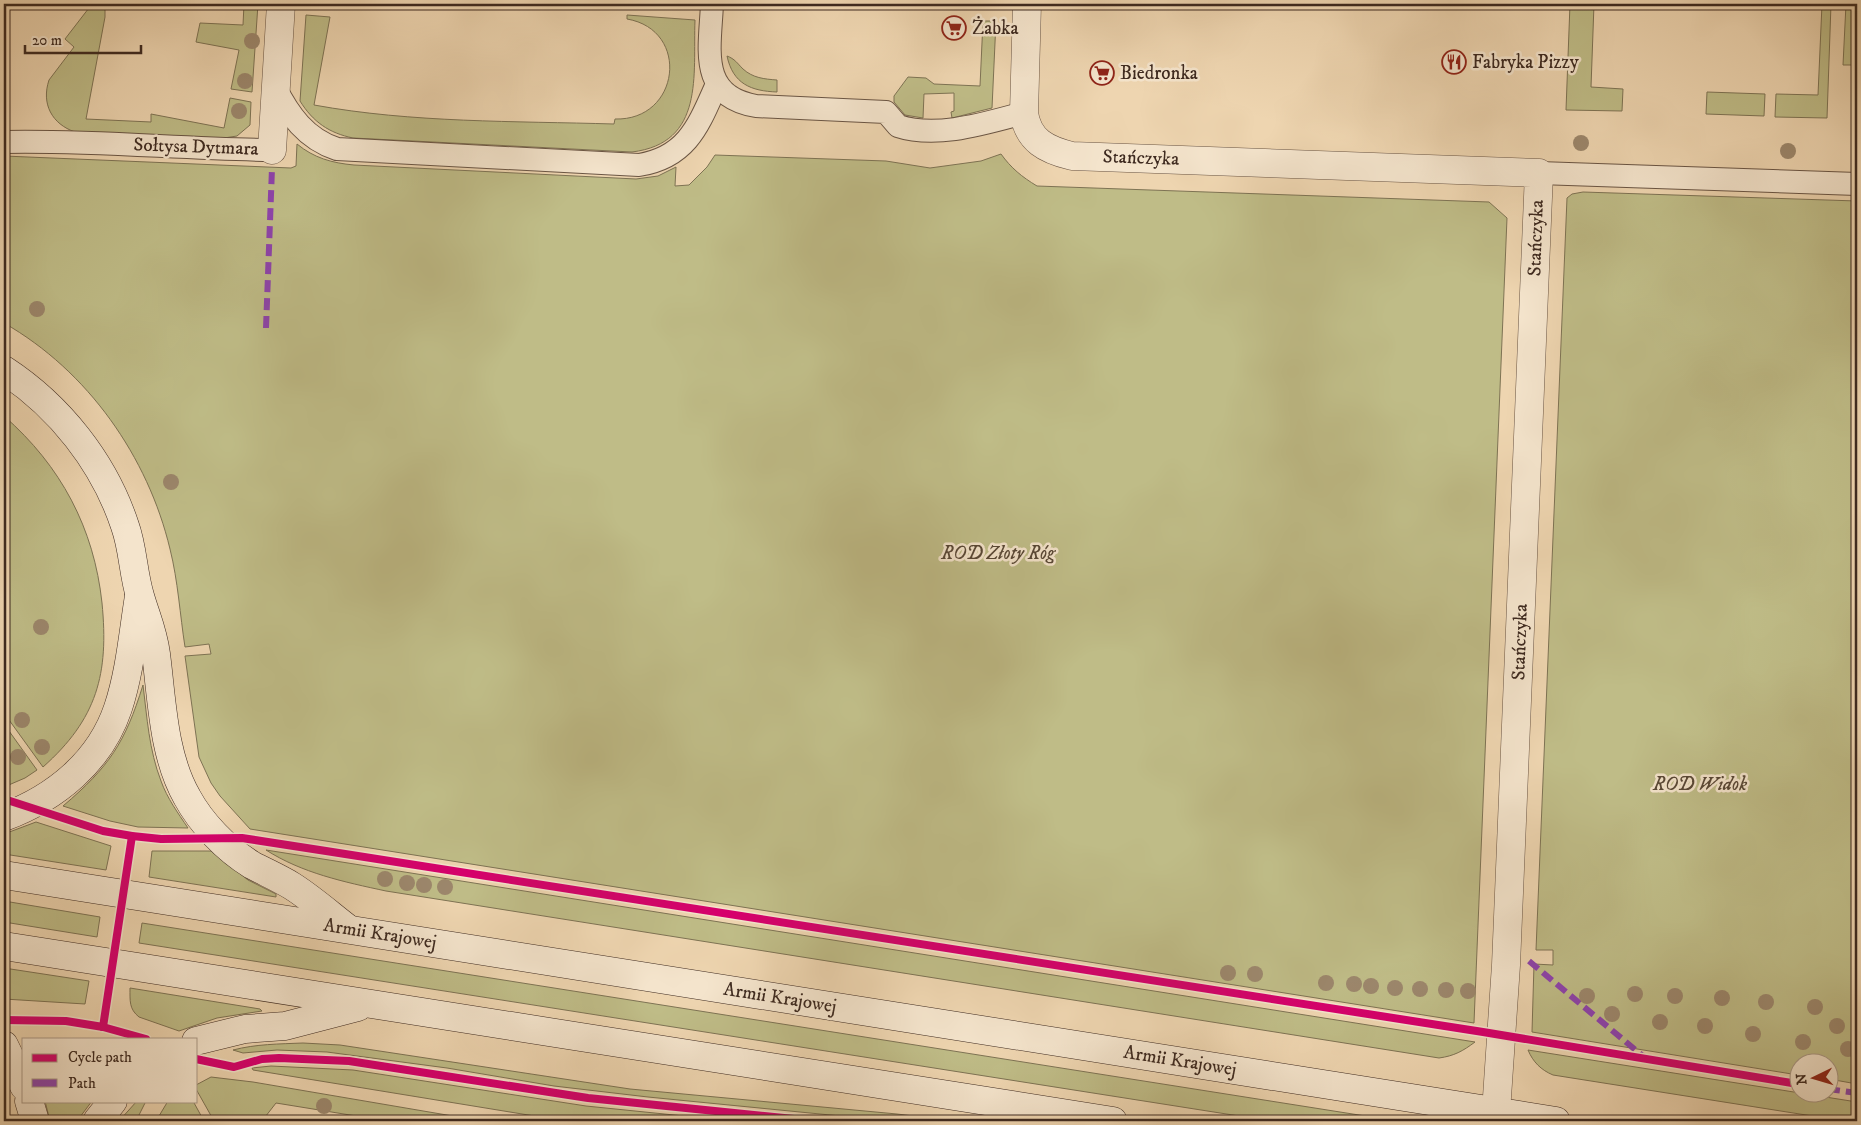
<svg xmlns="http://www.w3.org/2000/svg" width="1861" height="1125" viewBox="0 0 1861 1125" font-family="'IM FELL DW Pica',serif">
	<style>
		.green { fill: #bfbc87; stroke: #7e7354 }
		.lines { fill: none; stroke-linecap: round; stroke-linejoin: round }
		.service-casing { stroke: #6a5544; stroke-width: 24 }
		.minor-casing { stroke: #6a5544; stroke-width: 29 }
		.secondary-casing { stroke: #3e2a20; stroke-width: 29 }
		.service { stroke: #f4e4cc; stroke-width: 22 }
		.minor { stroke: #f4e4cc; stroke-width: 28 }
		.secondary { stroke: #f4e4cc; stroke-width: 28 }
		.quiet { stroke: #8e44ad; stroke-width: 6; stroke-dasharray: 12 6; stroke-linecap: butt }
		.cycleway-casing { stroke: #f4e4cc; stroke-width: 11 }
		.cycleway { stroke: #d6006c; stroke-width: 8 }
		.tree { fill: #9c876c }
		.labels { text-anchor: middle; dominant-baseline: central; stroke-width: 5; stroke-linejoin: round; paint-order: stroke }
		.poi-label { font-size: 19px; fill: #3e2a20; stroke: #f4e4cc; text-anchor: start }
		.street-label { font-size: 19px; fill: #3e2a20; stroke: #f4e4cc }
		.park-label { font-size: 19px; font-style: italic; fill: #584735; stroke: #f4e4cc }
	</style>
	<rect width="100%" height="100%" fill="#eed5b0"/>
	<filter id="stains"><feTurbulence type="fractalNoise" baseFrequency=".004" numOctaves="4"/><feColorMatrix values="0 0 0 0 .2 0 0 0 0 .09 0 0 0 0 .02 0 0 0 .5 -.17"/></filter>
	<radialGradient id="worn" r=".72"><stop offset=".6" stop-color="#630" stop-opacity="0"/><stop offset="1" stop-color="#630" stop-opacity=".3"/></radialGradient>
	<!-- green -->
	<g class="green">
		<path d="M 92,4 L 105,4 L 105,17 L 86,119 L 151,122 L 151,114 L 224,128 L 230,98 L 251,102 L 250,125 L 237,136 L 224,138 L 75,132 C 52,124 41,104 49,80 L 74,47 L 65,39 Z"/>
		<path d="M 244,4 L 258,4 L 252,92 L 231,89 L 239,50 L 196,42 L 200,23 L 243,25 Z"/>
		<path d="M 1570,4 L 1594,4 L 1591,87 L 1623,89 L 1622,111 L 1566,110 Z"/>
		<path d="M 1822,4 L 1831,4 L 1827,118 L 1775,117 L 1776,94 L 1818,95 Z"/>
		<path d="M 1846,4 L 1856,4 L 1855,45 L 1857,46 L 1857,65 L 1843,65 Z"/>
		<path d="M 306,15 L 330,17 L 314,105 C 413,123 514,121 614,124 L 615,119 C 680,121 691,30 627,19 L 627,15 L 695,20 C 693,75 705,143 632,152 L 353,138 C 329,133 313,122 300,101 Z"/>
		<path d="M 983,21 L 996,21 L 992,108 L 952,118 L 951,112 L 954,111 L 954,93 L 924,94 L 923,118 L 905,115 L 894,102 L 894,96 L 908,77 L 926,78 L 934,84 L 980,86 Z"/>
		<path d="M 727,56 C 735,59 737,63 743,69 C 753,78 764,79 777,80 L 777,92 C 751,91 733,84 727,56 Z"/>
		<path d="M 1707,92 L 1765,94 L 1764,116 L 1706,114 Z"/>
		<path d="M 297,144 C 314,158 332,163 354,165 L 636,179 L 658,176 L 676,167 L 675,186 L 689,185 L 707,167 L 715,155 L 886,161 L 930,168 L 981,161 L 1001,154 C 1011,168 1022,177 1037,186 L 1489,202 L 1507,218 L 1474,1023 L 250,829 L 220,796 L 211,783 L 199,757 L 185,656 L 211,654 L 209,644 L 185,647 C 180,615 178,581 170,549 C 148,457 88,371 4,323 L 4,156 L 291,168 L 296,166 Z"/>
		<path d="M 1583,192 L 1857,201 L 1857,1084 L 1829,1079 L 1828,1062 L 1798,1062 L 1798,1075 L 1532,1032 L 1534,964 L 1553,965 L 1553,950 L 1536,950 L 1567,198 L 1572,194 Z"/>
		<path d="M 4,416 C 61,466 94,528 102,603 C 109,674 97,719 43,767 L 4,713 Z"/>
		<path d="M 143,685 C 147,717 149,750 161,781 C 167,798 178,813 188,828 L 138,827 L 110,821 L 63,806 C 109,767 125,743 143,685 Z"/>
		<path d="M 4,724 L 37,770 L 25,778 L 4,787 Z"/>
		<path d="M 36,822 L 111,846 L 106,870 L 4,854 L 4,834 Z"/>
		<path d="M 266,850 L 1475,1042 C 1463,1051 1454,1056 1439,1058 L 386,891 C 344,882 302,873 266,850 Z"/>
		<path d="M 152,851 L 211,851 L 248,880 L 276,894 L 276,897 L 149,877 Z"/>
		<path d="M 4,901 L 100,917 L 97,937 L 4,922 Z"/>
		<path d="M 142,923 L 1397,1121 L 1271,1121 L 139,943 Z"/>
		<path d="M 4,968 L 89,981 L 85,1004 L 4,999 Z"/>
		<path d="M 130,988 L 260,1009 L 262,1011 L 217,1018 L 179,1031 L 139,1017 C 129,1009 130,1001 130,988 Z"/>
		<path d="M 303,1043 L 340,1045 L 630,1089 L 897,1114 L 954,1121 L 891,1121 L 648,1097 L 554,1086 L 447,1068 L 327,1052 L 277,1050 L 243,1053 L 233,1050 C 256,1044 279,1044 303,1043 Z"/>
		<path d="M 1528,1050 L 1857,1102 L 1857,1121 L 1844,1121 L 1553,1075 C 1541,1070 1533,1062 1528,1050 Z"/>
		<path d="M 271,1066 L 353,1070 L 586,1106 L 733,1121 L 565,1121 L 253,1070 L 252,1068 Z"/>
		<path d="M 211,1077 L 253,1082 L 482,1121 L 387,1121 L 276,1103 L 262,1121 L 214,1121 L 196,1089 L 196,1085 Z"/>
		<path d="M 45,1101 L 92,1101 L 77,1121 L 50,1121 Z"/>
		<path d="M 137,1101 L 146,1101 L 136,1121 L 119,1121 Z"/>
		<path d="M 168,1101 L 193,1101 L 204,1121 L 156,1121 Z"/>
	</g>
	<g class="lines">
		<!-- service casing -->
		<g class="service-casing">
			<g id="service">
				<path d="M 712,4 C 710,49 698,96 756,106 L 886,112 L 898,126 C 937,139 986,123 1024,113"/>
				<path d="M 275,87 C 289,115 306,139 337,149 L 639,165 C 688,157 699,124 717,84"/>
				<path d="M 4,142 C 93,140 182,149 272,150"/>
				<path d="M 1539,173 L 1857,184"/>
			</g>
		</g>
		<!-- minor casing -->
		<g class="minor-casing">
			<g id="minor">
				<path d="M 1027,4 L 1024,113 C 1028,141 1047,150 1072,156 L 1539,173 L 1506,965 L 1496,1112"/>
				<path d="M 272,150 L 281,4"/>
			</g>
		</g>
		<!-- secondary casing -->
		<g class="secondary-casing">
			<g id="secondary">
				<path d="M 4,370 C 59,406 104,462 125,526 C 133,548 133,573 140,596 C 146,617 153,631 156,654 C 162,700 163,755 187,797 C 201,823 226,849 252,865 C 265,872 279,878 292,886 C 311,898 328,913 346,927"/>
				<path d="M 4,817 C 55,798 100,762 118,708 C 130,672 133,633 139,596"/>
				<path d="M 4,875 L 1556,1121"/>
				<path d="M 4,946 L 1113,1121"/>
				<path d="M 196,1041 L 245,1029 L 285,1026 L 358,1007"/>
				<path d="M 4,1045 L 24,1086"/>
				<path d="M 29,1101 L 35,1121"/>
				<path d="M 97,1121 L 113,1101"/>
			</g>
		</g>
		<!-- service -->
		<use href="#service" class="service"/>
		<!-- minor -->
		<use href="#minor" class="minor"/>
		<!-- secondary -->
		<use href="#secondary" class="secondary"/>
		<!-- quiet -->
		<g class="quiet">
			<path d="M 266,328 L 272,168"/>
			<path d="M 1529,961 L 1644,1057"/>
			<path d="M 1828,1089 L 1857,1093"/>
		</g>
		<!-- cycleway casing -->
		<g class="cycleway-casing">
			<g id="cycleway">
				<path d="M 4,799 L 103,831 L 132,836 L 161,839 L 242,838 L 326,851 L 1483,1032 L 1798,1084"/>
				<path d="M 4,1020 L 66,1021 L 103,1027 L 146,1039"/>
				<path d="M 103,1027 L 132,836"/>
				<path d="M 196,1059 L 234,1067 L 262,1059 L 279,1058 L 349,1061 L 588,1098 L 814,1121"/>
			</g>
		</g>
		<!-- cycleway -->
		<use href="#cycleway" class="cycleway"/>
	</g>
	<!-- trees -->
	<g class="tree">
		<circle cx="252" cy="41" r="8"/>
		<circle cx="245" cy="81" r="8"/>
		<circle cx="239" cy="111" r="8"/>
		<circle cx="1581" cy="143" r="8"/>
		<circle cx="1788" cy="151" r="8"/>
		<circle cx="37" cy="309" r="8"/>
		<circle cx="171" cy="482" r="8"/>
		<circle cx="41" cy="627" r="8"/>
		<circle cx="22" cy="720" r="8"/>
		<circle cx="42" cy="747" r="8"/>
		<circle cx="18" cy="757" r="8"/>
		<circle cx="385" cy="879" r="8"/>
		<circle cx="407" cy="883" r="8"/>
		<circle cx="424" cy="885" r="8"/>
		<circle cx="445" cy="887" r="8"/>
		<circle cx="1228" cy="973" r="8"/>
		<circle cx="1255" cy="974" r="8"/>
		<circle cx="1326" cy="983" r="8"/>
		<circle cx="1354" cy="984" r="8"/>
		<circle cx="1371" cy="986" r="8"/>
		<circle cx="1395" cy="988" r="8"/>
		<circle cx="1420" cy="989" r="8"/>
		<circle cx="1446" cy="990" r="8"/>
		<circle cx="1468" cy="991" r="8"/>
		<circle cx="1635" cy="994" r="8"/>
		<circle cx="1587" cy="996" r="8"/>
		<circle cx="1675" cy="996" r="8"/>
		<circle cx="1722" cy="998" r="8"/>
		<circle cx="1766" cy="1002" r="8"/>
		<circle cx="1815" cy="1007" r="8"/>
		<circle cx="1612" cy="1014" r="8"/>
		<circle cx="1660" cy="1022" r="8"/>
		<circle cx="1705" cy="1026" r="8"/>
		<circle cx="1837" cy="1026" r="8"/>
		<circle cx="1753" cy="1034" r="8"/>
		<circle cx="1803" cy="1042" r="8"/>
		<circle cx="1848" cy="1049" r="8"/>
		<circle cx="324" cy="1106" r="8"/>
	</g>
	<!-- icons -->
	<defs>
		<g id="supermarket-ring" transform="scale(1.25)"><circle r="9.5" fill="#f4e4cc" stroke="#8f2418" stroke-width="1.5"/><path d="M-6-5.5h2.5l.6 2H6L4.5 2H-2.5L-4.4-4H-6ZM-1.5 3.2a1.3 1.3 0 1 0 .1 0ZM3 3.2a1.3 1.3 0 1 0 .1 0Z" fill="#8f2418"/></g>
		<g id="restaurant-ring" transform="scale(1.25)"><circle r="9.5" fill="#f4e4cc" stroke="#8f2418" stroke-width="1.5"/><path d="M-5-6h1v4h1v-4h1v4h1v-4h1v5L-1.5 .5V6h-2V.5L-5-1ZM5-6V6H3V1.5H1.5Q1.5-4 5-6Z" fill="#8f2418"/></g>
	</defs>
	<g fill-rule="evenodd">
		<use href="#supermarket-ring" x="954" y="28"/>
		<use href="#restaurant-ring" x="1454" y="62"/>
		<use href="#supermarket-ring" x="1102" y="73"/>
	</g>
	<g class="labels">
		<!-- poi labels -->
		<g class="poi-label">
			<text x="972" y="28">Żabka</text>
			<text x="1472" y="62">Fabryka Pizzy</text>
			<text x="1120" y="73">Biedronka</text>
		</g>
		<!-- street labels -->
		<g class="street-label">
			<text transform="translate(196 147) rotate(2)">Sołtysa Dytmara</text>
			<text transform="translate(1141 158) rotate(2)">Stańczyka</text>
			<text transform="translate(1536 238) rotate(-88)">Stańczyka</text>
			<text transform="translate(1520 642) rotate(-88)">Stańczyka</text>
			<text transform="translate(380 934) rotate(9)">Armii Krajowej</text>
			<text transform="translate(780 998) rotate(9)">Armii Krajowej</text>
			<text transform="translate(1180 1061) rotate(9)">Armii Krajowej</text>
		</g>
		<!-- park labels -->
		<g class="park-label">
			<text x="998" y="553">ROD Złoty Róg</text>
			<text x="1700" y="784">ROD Widok</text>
		</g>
	</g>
	<!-- margin -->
	<rect width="1861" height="1125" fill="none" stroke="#eed5b0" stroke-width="20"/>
	<rect x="5" y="5" width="1851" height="1115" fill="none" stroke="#3e2a20" stroke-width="2.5"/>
	<rect x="10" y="10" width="1841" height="1105" fill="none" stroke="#3e2a20"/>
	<!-- legend -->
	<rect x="22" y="1038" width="175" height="65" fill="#f4e4cc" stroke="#ab9a87"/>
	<rect x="32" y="1054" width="25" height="8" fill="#d6006c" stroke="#ab9a87"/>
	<text x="68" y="1062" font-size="15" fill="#3e2a20">Cycle path</text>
	<rect x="32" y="1079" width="25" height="8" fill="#8e44ad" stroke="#ab9a87"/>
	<text x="68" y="1088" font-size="15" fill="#3e2a20">Path</text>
	<!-- north arrow -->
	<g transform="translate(1814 1078) rotate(265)"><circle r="24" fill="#f4e4cc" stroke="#ab9a87"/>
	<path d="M0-4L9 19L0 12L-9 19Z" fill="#8f2418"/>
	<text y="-8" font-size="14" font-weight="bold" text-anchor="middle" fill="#3e2a20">N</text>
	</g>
	<!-- scale -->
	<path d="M25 45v8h116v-8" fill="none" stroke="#3e2a20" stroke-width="2.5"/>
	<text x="32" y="45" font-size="15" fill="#3e2a20" stroke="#f4e4cc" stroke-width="4" paint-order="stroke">20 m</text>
	<rect width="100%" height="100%" filter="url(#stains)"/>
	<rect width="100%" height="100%" fill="url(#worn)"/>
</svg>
